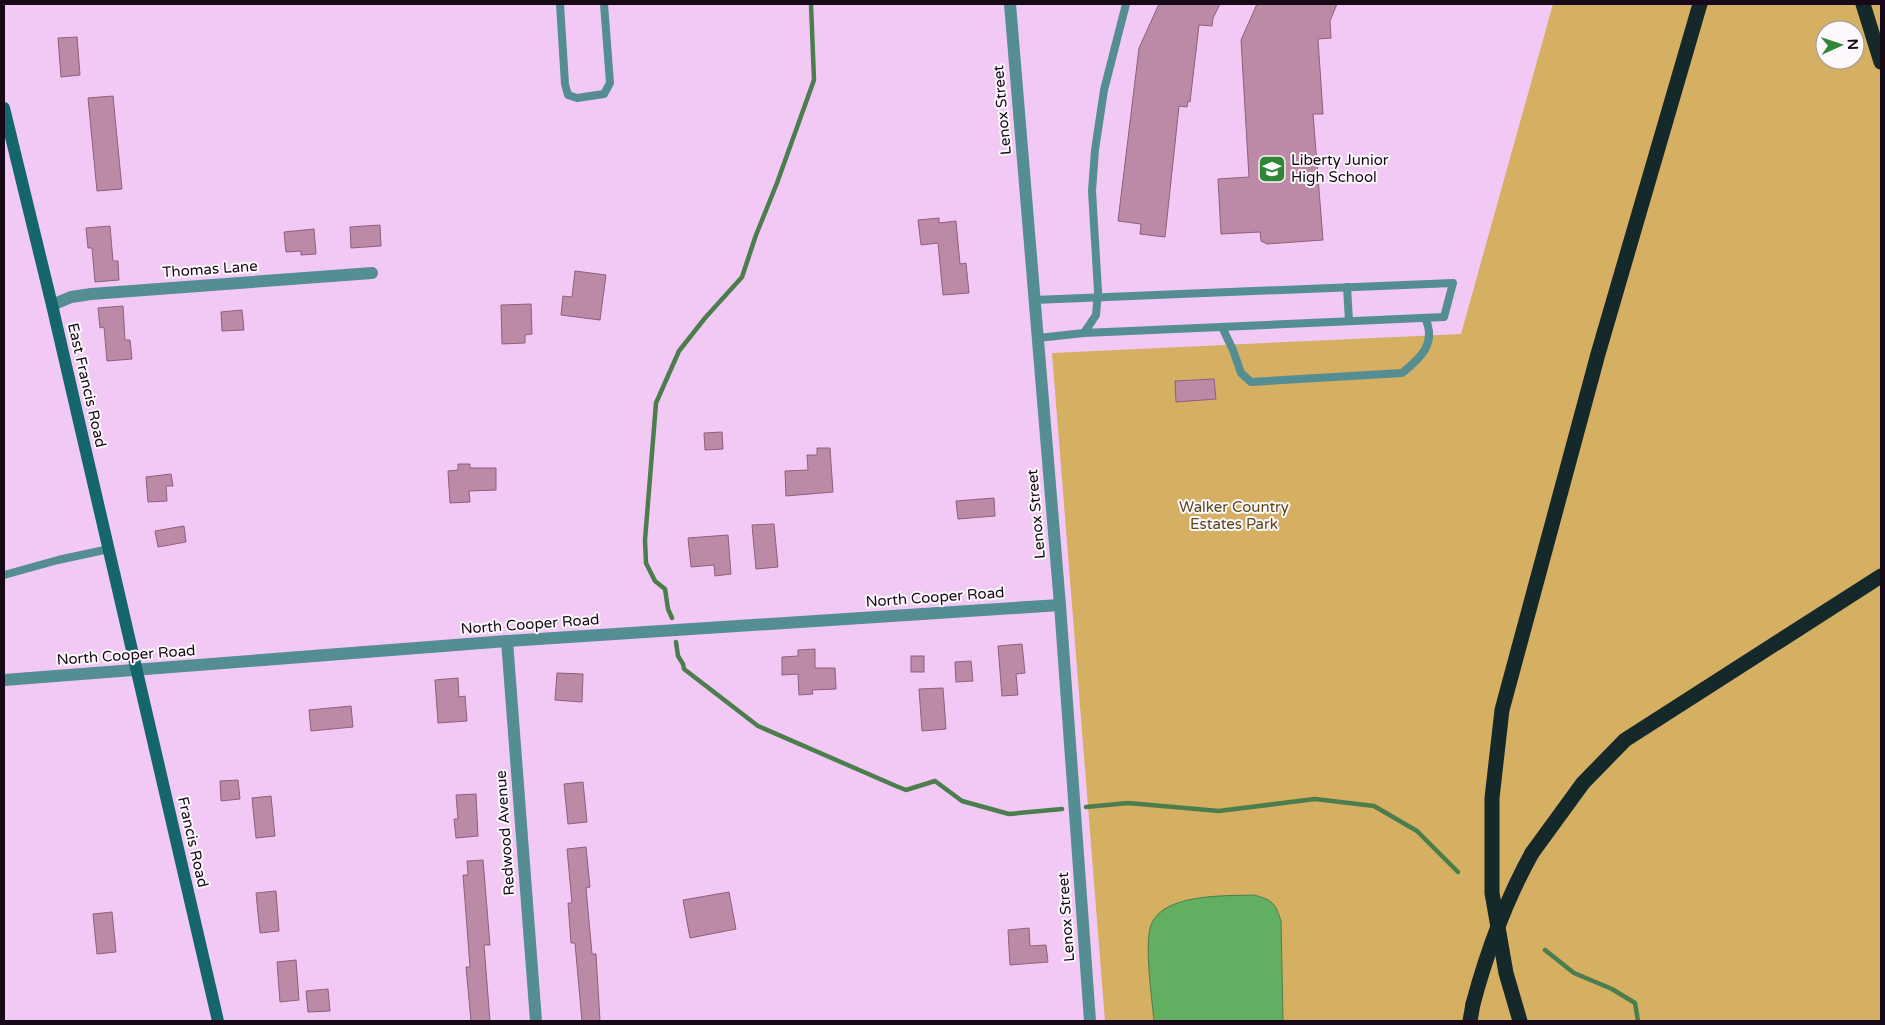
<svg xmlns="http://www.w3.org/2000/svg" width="1885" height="1025" viewBox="0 0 1885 1025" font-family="'Varela Round',sans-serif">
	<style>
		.green { fill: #d5af62; fill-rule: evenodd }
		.water { fill: #62af62; stroke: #4c7d4c }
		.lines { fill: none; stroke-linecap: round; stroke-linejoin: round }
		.stream { stroke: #4c7d4c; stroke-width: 4.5 }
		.building { fill: #bc89a6; stroke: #8f5f7b }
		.lane { stroke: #548d92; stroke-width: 8 }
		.street { stroke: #548d92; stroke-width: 12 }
		.secondary { stroke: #15656c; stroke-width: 12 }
		.highway { stroke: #15292b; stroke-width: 15 }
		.highway-bridge { stroke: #15292b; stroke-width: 15 }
		.labels { text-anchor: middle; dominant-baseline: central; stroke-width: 4; stroke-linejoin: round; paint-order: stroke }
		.street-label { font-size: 15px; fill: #170918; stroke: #fcf8fc }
		.poi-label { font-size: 15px; fill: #170918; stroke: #fcf8fc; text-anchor: start }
		.park-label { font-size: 15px; fill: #5b471c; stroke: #fcf8fc }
	</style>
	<rect width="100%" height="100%" fill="#f1c9f4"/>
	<!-- green -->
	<path class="green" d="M 1553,4 L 1881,4 L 1881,1021 L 1105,1021 L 1052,353 L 1461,334 ZM 1825,30 L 1855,30 L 1855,60 L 1825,60 Z"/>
	<!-- water -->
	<path class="water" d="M 1254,895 C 1273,900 1275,903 1281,921 L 1283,1021 L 1154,1021 C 1152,998 1144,944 1151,925 C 1163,893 1226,896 1254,895 Z"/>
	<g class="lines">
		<!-- stream -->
		<g class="stream">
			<path d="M 672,618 L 668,609 L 665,589 L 655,581 L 646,563 L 645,540 L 656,403 L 679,351 L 705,318 L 742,277 L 756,235 L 777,183 L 814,80 L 811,4"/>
			<path d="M 676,642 L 678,656 L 683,664 L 684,669 L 758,726 L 896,786 L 906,790 L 935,781 L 962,801 L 1009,814 L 1062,809"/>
			<path d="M 1086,807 L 1128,803 L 1219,811 L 1315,799 L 1374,806 L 1417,831 L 1458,872"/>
			<path d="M 1545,950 L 1574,973 L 1612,989 L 1635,1003 L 1638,1021"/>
		</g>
	</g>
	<!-- building -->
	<g class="building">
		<path d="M 1159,4 L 1220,4 L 1213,18 L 1212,26 L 1199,25 L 1190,102 L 1188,101 L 1187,107 L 1179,106 L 1165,237 L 1140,234 L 1141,224 L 1118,221 L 1139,48 Z"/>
		<path d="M 1257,4 L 1337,4 L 1330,21 L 1331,38 L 1318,39 L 1323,114 L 1313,114 L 1323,240 L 1267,244 L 1261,241 L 1260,232 L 1221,234 L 1218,179 L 1249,177 L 1241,40 Z"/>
		<path d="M 77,37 L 80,75 L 61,77 L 58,38 Z"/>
		<path d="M 113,96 L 122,189 L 97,191 L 88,98 Z"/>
		<path d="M 939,218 L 939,223 L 956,221 L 960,264 L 966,263 L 969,293 L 943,295 L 938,243 L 921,245 L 918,220 Z"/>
		<path d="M 380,225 L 381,246 L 351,248 L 350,227 Z"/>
		<path d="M 110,226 L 113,261 L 118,261 L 119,280 L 95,282 L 92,248 L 88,248 L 86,228 Z"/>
		<path d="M 314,229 L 316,254 L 301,255 L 301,251 L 286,252 L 284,232 Z"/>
		<path d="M 575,271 L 606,275 L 600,320 L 561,315 L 563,296 L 572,297 Z"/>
		<path d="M 531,304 L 532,334 L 525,335 L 525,343 L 502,344 L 501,305 Z"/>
		<path d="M 123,306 L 125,340 L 130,340 L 132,359 L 107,361 L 104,327 L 100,328 L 98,308 Z"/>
		<path d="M 242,310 L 244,330 L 222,331 L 221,312 Z"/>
		<path d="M 1214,379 L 1216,399 L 1176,402 L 1175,381 Z"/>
		<path d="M 722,432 L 723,449 L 705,450 L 704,433 Z"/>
		<path d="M 817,448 L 830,448 L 833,492 L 786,496 L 785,471 L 808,470 L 807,455 L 817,455 Z"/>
		<path d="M 458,464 L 470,464 L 470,468 L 496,468 L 496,490 L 469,491 L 470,502 L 450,503 L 448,471 L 458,470 Z"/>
		<path d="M 171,474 L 173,486 L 166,486 L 167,501 L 148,502 L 146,477 Z"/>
		<path d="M 994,498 L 995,516 L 958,519 L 956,501 Z"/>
		<path d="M 774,524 L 778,567 L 756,569 L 752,525 Z"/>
		<path d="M 184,526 L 186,542 L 158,547 L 155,531 Z"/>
		<path d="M 728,535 L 731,574 L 715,576 L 714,565 L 691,567 L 688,538 Z"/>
		<path d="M 1022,644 L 1025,673 L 1016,674 L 1018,695 L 1002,696 L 998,646 Z"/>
		<path d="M 815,649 L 815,668 L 835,668 L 836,689 L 812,690 L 813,694 L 799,695 L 798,674 L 782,675 L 782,657 L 798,656 L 798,650 Z"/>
		<rect x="911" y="656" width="13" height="16"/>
		<path d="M 971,661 L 973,681 L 956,682 L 955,662 Z"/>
		<path d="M 557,673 L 583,674 L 582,702 L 555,700 Z"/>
		<path d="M 458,678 L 459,697 L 465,696 L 467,721 L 438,723 L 435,680 Z"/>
		<path d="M 943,688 L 946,729 L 922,731 L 919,689 Z"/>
		<path d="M 351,706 L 353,727 L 311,731 L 309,710 Z"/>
		<path d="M 238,780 L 240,799 L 221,801 L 220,781 Z"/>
		<path d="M 583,782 L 587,822 L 568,824 L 564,784 Z"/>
		<path d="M 476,794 L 478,836 L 456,838 L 454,819 L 458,819 L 456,795 Z"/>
		<path d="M 271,796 L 275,836 L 256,838 L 252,798 Z"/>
		<path d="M 586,847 L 590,887 L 586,888 L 592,954 L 596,954 L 600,1021 L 582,1021 L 575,943 L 571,943 L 568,903 L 572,903 L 567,849 Z"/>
		<path d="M 483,860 L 490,945 L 484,945 L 490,1021 L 471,1021 L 466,967 L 470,967 L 463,875 L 468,875 L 467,861 Z"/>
		<path d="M 276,891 L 279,931 L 260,933 L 256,893 Z"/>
		<path d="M 729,892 L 736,929 L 690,938 L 683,900 Z"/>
		<path d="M 112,912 L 116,952 L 97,954 L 93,914 Z"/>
		<path d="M 1029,928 L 1030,946 L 1046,945 L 1048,962 L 1010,965 L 1008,930 Z"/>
		<path d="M 296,960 L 299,1000 L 280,1002 L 277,962 Z"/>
		<path d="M 328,989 L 330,1011 L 308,1012 L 306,991 Z"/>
	</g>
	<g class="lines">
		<!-- lane -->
		<g class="lane">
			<path d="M 560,4 L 565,84 L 568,95 L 577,98 L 604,94 L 610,83 L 604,4"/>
			<path d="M 1347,287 L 1349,321"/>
			<path d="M 1034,300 L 1453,283 L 1444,317 L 1084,333"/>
			<path d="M 1222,327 L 1233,350 L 1241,373 L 1251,382 L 1402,373 C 1421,358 1437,343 1425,318"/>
			<path d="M 1038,338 L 1084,333 L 1096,315 L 1098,291 L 1092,191 L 1095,150 L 1104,90 L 1126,4"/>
			<path d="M 4,575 L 58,560 L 109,549"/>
		</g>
		<!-- street -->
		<g class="street">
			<path d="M 1010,4 L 1060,605 L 1090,1021"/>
			<path d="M 52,305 L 71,297 L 91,294 L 372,273"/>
			<path d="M 507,641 L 536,1021"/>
			<path d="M 4,680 L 507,641 L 1060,605"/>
		</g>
		<!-- secondary -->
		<path class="secondary" d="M 4,108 L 52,305 L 218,1021"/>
		<!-- highway -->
		<g class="highway">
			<path d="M 1863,4 L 1881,62"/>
			<path d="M 1532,853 L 1583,783 L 1625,740 L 1881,576"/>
			<path d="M 1470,1021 L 1473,1004"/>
			<path d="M 1520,1021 L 1506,973 L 1492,893 L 1492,798 L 1502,710 L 1598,354 L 1700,4"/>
		</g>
		<!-- highway-bridge -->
		<path class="highway-bridge" d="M 1473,1004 C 1487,952 1506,900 1532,853"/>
	</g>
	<!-- icons -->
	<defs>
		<g id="school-square" transform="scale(1.4375)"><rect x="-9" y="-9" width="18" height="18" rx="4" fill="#308634" stroke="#fcf8fc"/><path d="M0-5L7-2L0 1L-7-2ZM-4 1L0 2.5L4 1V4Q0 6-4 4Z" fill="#fff"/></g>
	</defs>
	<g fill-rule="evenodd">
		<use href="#school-square" x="1272" y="169"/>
	</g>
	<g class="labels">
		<!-- street labels -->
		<g class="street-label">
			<text transform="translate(1002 110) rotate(-95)">Lenox Street</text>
			<text transform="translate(210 269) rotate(-4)">Thomas Lane</text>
			<text transform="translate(87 385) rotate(77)">East Francis Road</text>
			<text transform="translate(1036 514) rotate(-95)">Lenox Street</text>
			<text transform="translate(935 597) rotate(-4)">North Cooper Road</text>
			<text transform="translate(530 624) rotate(-4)">North Cooper Road</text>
			<text transform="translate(126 655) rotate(-4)">North Cooper Road</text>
			<text transform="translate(505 833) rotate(-94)">Redwood Avenue</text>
			<text transform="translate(193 842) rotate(77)">Francis Road</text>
			<text transform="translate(1066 917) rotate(-94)">Lenox Street</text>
		</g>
		<!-- poi labels -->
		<g class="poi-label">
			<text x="1291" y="160">Liberty Junior<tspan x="1291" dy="17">High School</tspan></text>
		</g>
		<!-- park labels -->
		<g class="park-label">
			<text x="1234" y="507">Walker Country<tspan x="1234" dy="17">Estates Park</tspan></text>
		</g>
	</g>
	<!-- border -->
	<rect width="1885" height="1025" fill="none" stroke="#170918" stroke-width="10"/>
	<!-- north arrow -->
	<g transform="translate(1840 45) rotate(87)"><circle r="24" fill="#fcf8fc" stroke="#a098a1"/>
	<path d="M0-4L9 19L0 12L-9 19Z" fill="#308634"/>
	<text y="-8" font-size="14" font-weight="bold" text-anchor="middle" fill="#170918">N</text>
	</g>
</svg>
